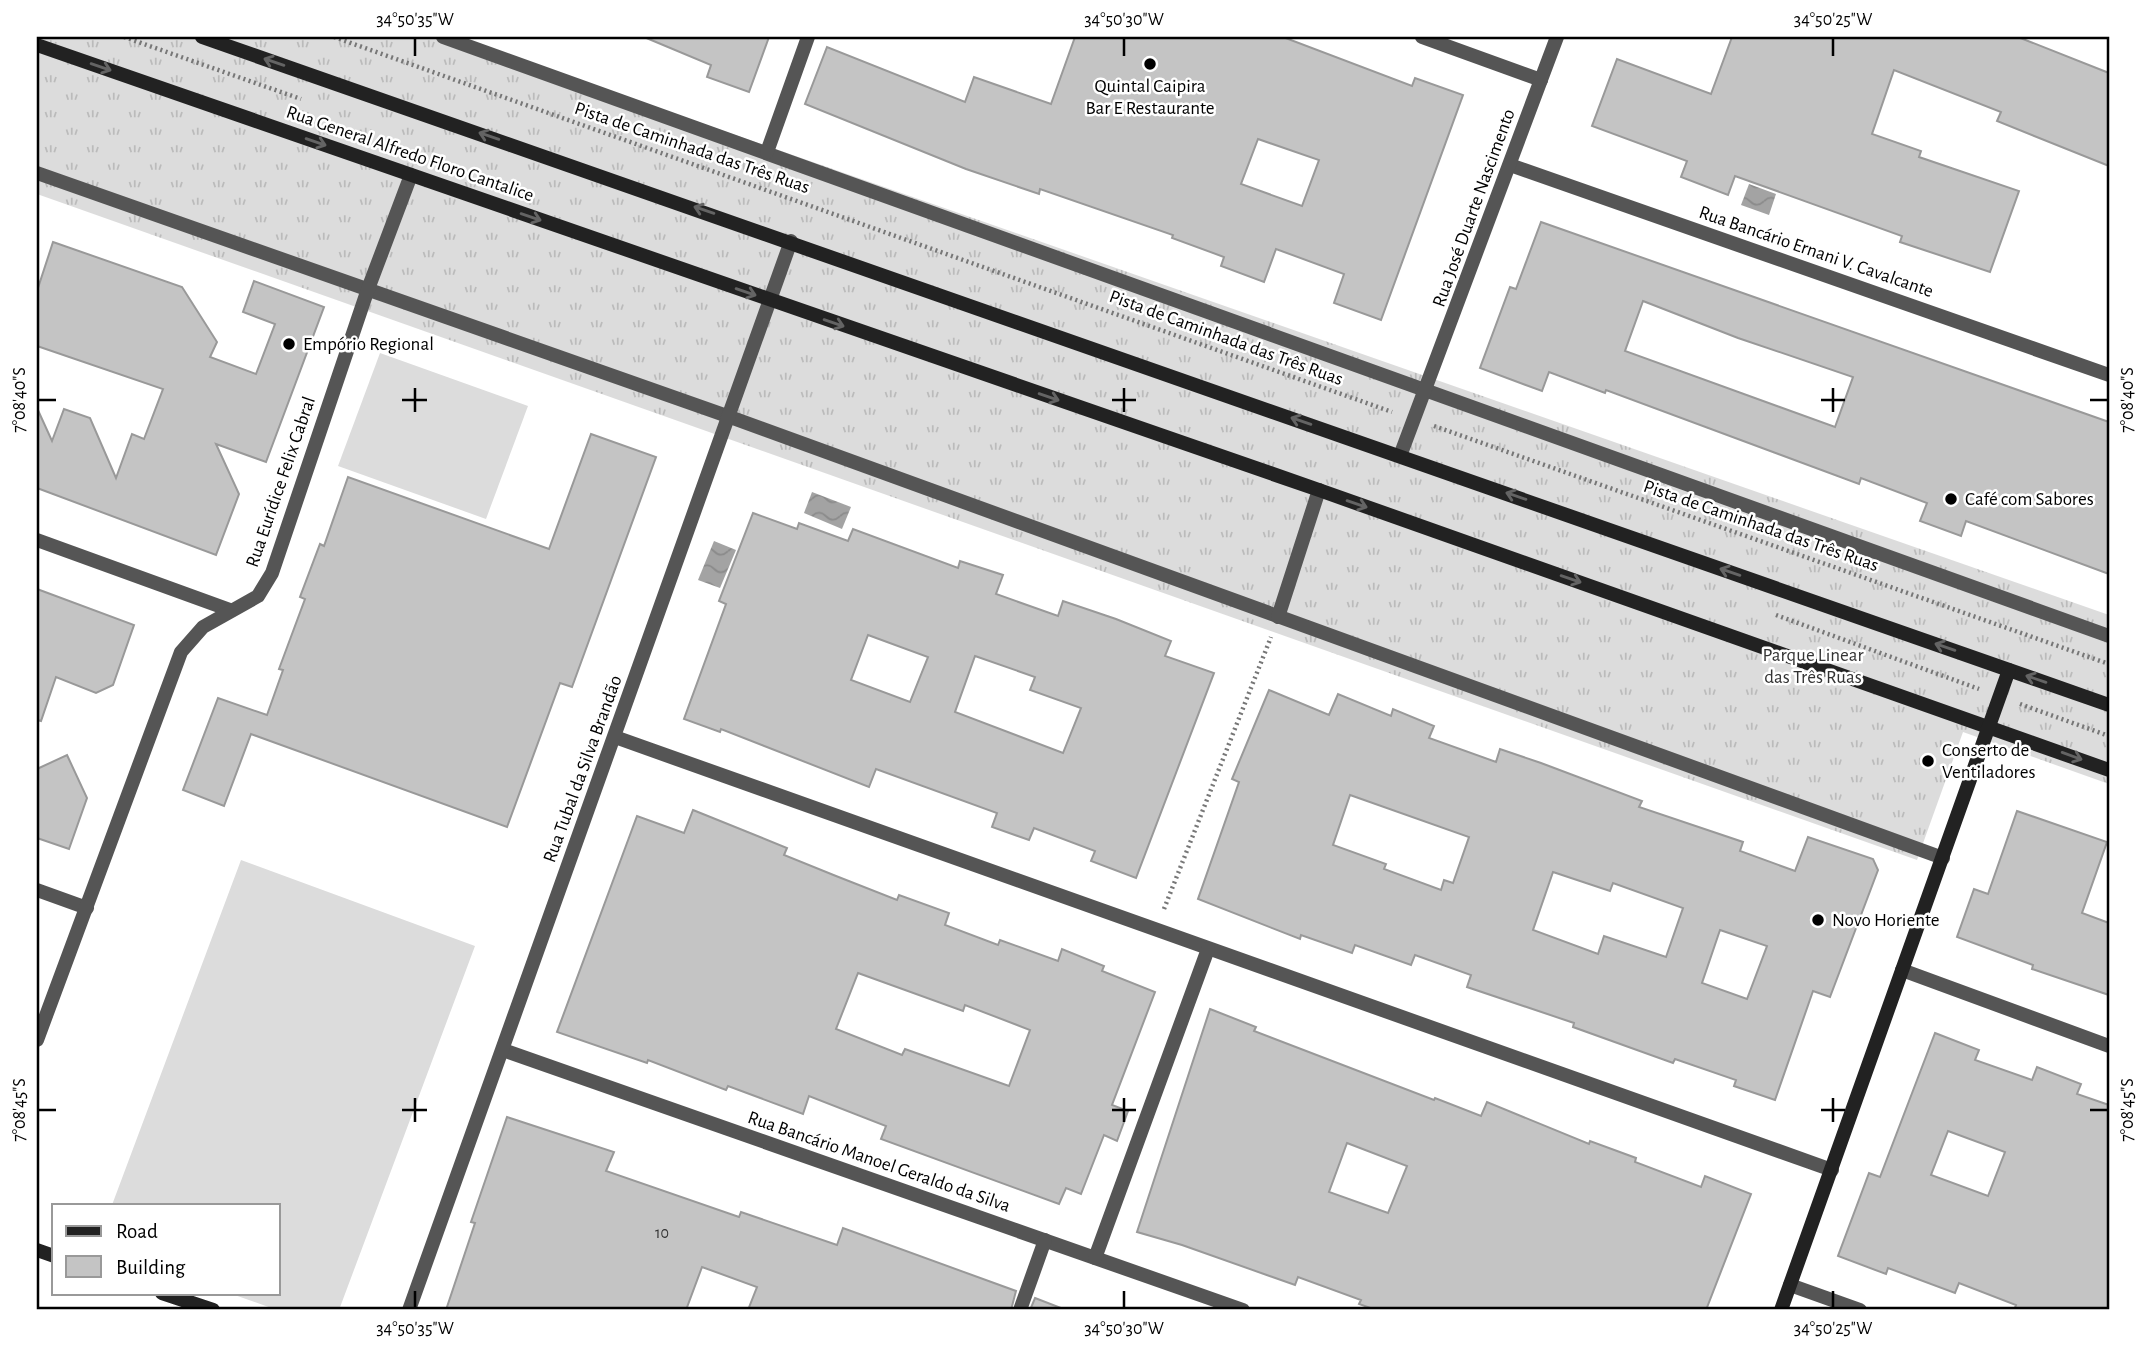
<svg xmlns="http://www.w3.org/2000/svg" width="2146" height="1347" viewBox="0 0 2146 1347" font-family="'Alegreya Sans',sans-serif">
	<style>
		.grass { fill: url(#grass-tufts) }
		.pitch { fill: #dcdcdc }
		.water { fill: url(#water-waves) }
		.building { fill: #c4c4c4; stroke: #999; stroke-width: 2; fill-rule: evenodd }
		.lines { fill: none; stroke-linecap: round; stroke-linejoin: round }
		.path { stroke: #777; stroke-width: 4.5; stroke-dasharray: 2 3.5; stroke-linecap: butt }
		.street { stroke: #555; stroke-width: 14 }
		.secondary { stroke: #222; stroke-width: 14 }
		.oneway { stroke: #646464 }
		.ticks { fill: none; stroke: #000; stroke-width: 2.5 }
		.poi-dot { fill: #000; stroke: #fff; stroke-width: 2.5 }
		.labels { text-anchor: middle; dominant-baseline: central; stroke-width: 5; stroke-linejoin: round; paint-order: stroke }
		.number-label { font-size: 16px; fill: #313131 }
		.poi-label { font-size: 19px; fill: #000; stroke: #fff; text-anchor: start }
		.street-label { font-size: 19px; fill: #000; stroke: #fff }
		.park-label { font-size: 19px; fill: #333; stroke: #fff }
		.neatline { fill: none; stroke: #000; stroke-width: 2.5 }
		.ticks-label { font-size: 18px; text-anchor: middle; fill: #000 }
	</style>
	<defs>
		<pattern id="grass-tufts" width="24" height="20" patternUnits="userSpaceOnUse" patternTransform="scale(1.75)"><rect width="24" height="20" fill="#dcdcdc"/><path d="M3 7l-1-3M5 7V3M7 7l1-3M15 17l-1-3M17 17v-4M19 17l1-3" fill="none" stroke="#bbb"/></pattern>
		<pattern id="water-waves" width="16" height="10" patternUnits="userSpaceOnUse" patternTransform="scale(1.75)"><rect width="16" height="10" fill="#a3a3a3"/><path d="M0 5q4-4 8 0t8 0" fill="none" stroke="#8b8b8b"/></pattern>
	</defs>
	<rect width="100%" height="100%" fill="#fff"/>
	<!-- grass -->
	<path class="grass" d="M 37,37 L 455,37 L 2109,615 L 2109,784 L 1963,732 L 1917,860 L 37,194 Z"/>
	<!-- pitch -->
	<g class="pitch">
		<path d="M 380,353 L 528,406 L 486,519 L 338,466 Z"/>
		<path d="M 241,860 L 475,946 L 339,1310 L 277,1310 L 229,1293 L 278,1293 L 278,1205 L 112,1205 Z"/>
	</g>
	<!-- water -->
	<g class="water">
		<path d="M 1749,184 L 1776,194 L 1769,215 L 1741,205 Z"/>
		<path d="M 812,492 L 851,507 L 842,529 L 804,513 Z"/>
		<path d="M 714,541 L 736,550 L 720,588 L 698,580 Z"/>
	</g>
	<!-- building -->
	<g class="building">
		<path d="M 644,37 L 769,37 L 749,92 L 707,77 L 711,65 Z"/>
		<path d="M 1075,37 L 1283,37 L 1412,86 L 1415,78 L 1463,95 L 1381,320 L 1334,303 L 1344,274 L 1276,249 L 1264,282 L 1221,266 L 1224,257 L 1172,238 L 1173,235 L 1040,189 L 1039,194 L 966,169 L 805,104 L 827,47 L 965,102 L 974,77 L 1051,104 ZM 1258,139 L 1319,160 L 1302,206 L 1241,184 Z"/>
		<path d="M 1732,37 L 2018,37 L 2109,73 L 2109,166 L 1997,121 L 2001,112 L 1894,70 L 1872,134 L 1921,151 L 1919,157 L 2019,191 L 1990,272 L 1900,242 L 1902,236 L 1735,176 L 1728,195 L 1681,177 L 1687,161 L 1592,126 L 1617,59 L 1711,94 Z"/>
		<path d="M 1541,222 L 2109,422 L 2109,574 L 1966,521 L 1961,536 L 1920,521 L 1927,503 L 1861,478 L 1859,484 L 1606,390 L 1605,393 L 1549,372 L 1542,391 L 1480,368 L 1510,287 L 1516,289 ZM 1643,301 L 1738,338 L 1853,377 L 1835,427 L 1625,351 Z"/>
		<path d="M 53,242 L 182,287 L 217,342 L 210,357 L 256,374 L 275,324 L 243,312 L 254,281 L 324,307 L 266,462 L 216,444 L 239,494 L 216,555 L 37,488 L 37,408 L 52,441 L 64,409 L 90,418 L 116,478 L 132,434 L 144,439 L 163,389 L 37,346 L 37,291 Z"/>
		<path d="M 591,434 L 656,457 L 572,687 L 560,683 L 507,827 L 251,734 L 224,806 L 183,790 L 218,698 L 267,715 L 283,670 L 279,669 L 305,599 L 300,597 L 320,544 L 324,546 L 348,477 L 549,549 Z"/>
		<path d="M 753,513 L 797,529 L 799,523 L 848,541 L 853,529 L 958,568 L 960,561 L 1003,575 L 996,594 L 1058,616 L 1063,601 L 1116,619 L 1171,641 L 1165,656 L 1214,673 L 1136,878 L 1091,861 L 1095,851 L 1034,828 L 1029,840 L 992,827 L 997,813 L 876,769 L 869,787 L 721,729 L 720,732 L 684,719 L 726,604 L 719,601 ZM 868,635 L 928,657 L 910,702 L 851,680 ZM 975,656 L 1035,677 L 1030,690 L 1081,708 L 1063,753 L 955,712 Z"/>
		<path d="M 37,589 L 134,625 L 113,685 L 96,693 L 56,677 L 41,721 L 37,720 Z"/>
		<path d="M 1269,690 L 1329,715 L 1338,694 L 1391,716 L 1393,709 L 1434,726 L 1429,738 L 1496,762 L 1500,749 L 1541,763 L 1642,801 L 1639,807 L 1743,842 L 1740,851 L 1795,871 L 1808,837 L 1873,859 L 1878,870 L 1830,997 L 1813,991 L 1775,1100 L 1734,1086 L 1736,1080 L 1675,1059 L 1673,1063 L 1573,1027 L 1574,1023 L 1467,987 L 1471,975 L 1415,955 L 1411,965 L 1355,945 L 1352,953 L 1301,935 L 1300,939 L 1198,899 L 1239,782 L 1232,779 ZM 1350,795 L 1469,837 L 1453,883 L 1444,880 L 1441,890 L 1384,869 L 1386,864 L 1333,845 ZM 1553,872 L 1610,891 L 1613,883 L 1683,908 L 1666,957 L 1604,936 L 1598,954 L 1533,930 ZM 1720,930 L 1767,946 L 1747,999 L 1702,983 Z"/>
		<path d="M 67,755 L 87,798 L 69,849 L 37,838 L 37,769 Z"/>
		<path d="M 693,810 L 787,848 L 784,855 L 836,876 L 897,900 L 899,895 L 949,913 L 945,925 L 998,945 L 1000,940 L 1058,961 L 1062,949 L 1104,966 L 1102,971 L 1155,992 L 1112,1105 L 1128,1111 L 1117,1141 L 1104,1135 L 1081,1194 L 1066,1188 L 1059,1204 L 881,1139 L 886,1126 L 809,1096 L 803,1114 L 728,1086 L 726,1090 L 648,1060 L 647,1063 L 557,1032 L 637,816 L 684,833 ZM 858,973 L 963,1011 L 965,1005 L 1030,1030 L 1009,1086 L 905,1049 L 902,1055 L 836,1029 Z"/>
		<path d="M 2017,811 L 2107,842 L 2082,913 L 2109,923 L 2109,995 L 2032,969 L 2033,965 L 1957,937 L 1974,889 L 1988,894 Z"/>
		<path d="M 1210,1009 L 1256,1027 L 1254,1031 L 1434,1100 L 1435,1098 L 1481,1116 L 1487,1102 L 1589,1144 L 1590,1141 L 1636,1158 L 1635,1162 L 1701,1187 L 1705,1176 L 1751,1194 L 1706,1310 L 1376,1310 L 1359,1304 L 1361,1300 L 1298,1277 L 1295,1285 L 1182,1245 L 1137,1232 ZM 1347,1143 L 1407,1166 L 1388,1213 L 1329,1192 Z"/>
		<path d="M 1935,1033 L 1979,1050 L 1975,1060 L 2032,1080 L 2037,1067 L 2081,1084 L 2077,1094 L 2109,1105 L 2109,1310 L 2014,1310 L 2016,1305 L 1959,1283 L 1955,1293 L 1888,1268 L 1886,1274 L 1838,1256 L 1869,1173 L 1880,1177 ZM 1948,1131 L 2005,1152 L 1988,1196 L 1931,1175 Z"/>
		<path d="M 507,1117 L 614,1152 L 606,1171 L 739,1217 L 741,1212 L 837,1245 L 843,1228 L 1016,1291 L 1011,1310 L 748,1310 L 757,1287 L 702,1267 L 686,1310 L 446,1310 L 475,1223 L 471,1222 Z"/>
		<path d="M 1035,1298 L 1061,1308 L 1060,1310 L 1030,1310 Z"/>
	</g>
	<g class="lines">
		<!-- path -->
		<g class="path">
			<path d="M 124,37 L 301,99"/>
			<path d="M 334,37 L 1392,412"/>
			<path d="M 1434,426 L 2109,664"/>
			<path d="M 1776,615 L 1979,689"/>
			<path d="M 2020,704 L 2109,736"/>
			<path d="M 1164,909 L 1271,637"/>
		</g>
		<!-- street -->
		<g class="street">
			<path d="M 443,37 L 2109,636"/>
			<path d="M 1422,37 L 1541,80"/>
			<path d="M 767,152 L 808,37"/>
			<path d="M 1510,165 L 2109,375"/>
			<path d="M 37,173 L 730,417 L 1943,858"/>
			<path d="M 1400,456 L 1557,37"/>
			<path d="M 37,540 L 230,610"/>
			<path d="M 1278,617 L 1319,490"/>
			<path d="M 615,737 L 1832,1170"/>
			<path d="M 37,890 L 87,908"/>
			<path d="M 1902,970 L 2109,1046"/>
			<path d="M 37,1040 L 181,652 L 203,627 L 258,596 L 272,573 L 368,289 L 411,175"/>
			<path d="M 503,1050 L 1243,1310"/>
			<path d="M 1095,1258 L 1208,949"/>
			<path d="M 1790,1285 L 1860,1310"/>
			<path d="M 409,1310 L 791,241"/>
			<path d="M 1020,1310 L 1045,1240"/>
		</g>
		<!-- secondary -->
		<g class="secondary">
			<path d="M 202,37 L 2109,705"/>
			<path d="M 37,45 L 1319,490 L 2109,770"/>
			<path d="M 37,1250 L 54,1256"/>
			<path d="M 162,1293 L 213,1310"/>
			<path d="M 1781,1310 L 2009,670"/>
		</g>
	</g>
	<!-- one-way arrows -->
	<defs><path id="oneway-shaft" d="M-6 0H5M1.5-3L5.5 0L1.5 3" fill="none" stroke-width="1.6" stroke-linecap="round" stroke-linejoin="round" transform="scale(1.75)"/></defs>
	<g class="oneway">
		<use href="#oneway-shaft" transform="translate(274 62) rotate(-161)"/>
		<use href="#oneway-shaft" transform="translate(101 67) rotate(19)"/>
		<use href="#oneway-shaft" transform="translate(489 136) rotate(-161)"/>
		<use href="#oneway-shaft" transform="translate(316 142) rotate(19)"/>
		<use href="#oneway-shaft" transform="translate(704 210) rotate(-161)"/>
		<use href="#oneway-shaft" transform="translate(531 217) rotate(19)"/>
		<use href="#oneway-shaft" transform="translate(746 292) rotate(19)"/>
		<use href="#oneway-shaft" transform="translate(834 323) rotate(19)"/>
		<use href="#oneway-shaft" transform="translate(1049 397) rotate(19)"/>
		<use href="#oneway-shaft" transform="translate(1301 421) rotate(-161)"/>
		<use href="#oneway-shaft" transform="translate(1516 496) rotate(-161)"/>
		<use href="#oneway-shaft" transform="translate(1357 504) rotate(19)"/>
		<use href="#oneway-shaft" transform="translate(1730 572) rotate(-161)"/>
		<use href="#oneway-shaft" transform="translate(1571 579) rotate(19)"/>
		<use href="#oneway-shaft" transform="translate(1945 647) rotate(-161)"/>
		<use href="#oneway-shaft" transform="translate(2036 679) rotate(-161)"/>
		<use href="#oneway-shaft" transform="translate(2072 756) rotate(20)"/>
	</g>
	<!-- ticks -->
	<path class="ticks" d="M 415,38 L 415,56M 1124,38 L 1124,56M 1833,38 L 1833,56M 415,388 L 415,412M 1124,388 L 1124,412M 1833,388 L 1833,412M 38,400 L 56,400M 402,400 L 427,400M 1112,400 L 1136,400M 1821,400 L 1845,400M 2090,400 L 2108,400M 415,1098 L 415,1122M 1124,1098 L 1124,1122M 1833,1098 L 1833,1122M 38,1110 L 56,1110M 402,1110 L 427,1110M 1112,1110 L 1136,1110M 1821,1110 L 1845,1110M 2090,1110 L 2108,1110M 415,1291 L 415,1308M 1124,1291 L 1124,1308M 1833,1291 L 1833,1308"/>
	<!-- markers -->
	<g class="poi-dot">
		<circle cx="1150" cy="64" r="7"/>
		<circle cx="289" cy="344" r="7"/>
		<circle cx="1951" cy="499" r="7"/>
		<circle cx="1928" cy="761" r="7"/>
		<circle cx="1818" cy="920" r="7"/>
	</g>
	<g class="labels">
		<!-- number labels -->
		<g class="number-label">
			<text x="662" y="1233">10</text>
		</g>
		<!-- poi labels -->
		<g class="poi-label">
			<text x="1150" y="86" text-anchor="middle">Quintal Caipira<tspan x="1150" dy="22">Bar E Restaurante</tspan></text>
			<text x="303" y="344">Empório Regional</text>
			<text x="1965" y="499">Café com Sabores</text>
			<text x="1942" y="750">Conserto de<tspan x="1942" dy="22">Ventiladores</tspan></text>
			<text x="1832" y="920">Novo Horiente</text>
		</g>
		<!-- street labels -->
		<g class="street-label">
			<text transform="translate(692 148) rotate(19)">Pista de Caminhada das Três Ruas</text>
			<text transform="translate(410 154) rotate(19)">Rua General Alfredo Floro Cantalice</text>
			<text transform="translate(1474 208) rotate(-70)">Rua José Duarte Nascimento</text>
			<text transform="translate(1816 252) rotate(19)">Rua Bancário Ernani V. Cavalcante</text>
			<text transform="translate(1226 338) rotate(20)">Pista de Caminhada das Três Ruas</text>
			<text transform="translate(281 482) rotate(-71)">Rua Eurídice Felix Cabral</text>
			<text transform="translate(1761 526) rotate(19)">Pista de Caminhada das Três Ruas</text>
			<text transform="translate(583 769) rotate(-70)">Rua Tubal da Silva Brandão</text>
			<text transform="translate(879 1162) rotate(19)">Rua Bancário Manoel Geraldo da Silva</text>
		</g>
		<!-- park labels -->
		<g class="park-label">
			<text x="1813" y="655">Parque Linear<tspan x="1813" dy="22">das Três Ruas</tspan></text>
		</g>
	</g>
	<!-- border -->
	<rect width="2146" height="1347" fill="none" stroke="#ffffff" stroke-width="77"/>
	<!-- legend -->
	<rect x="52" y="1204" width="228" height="91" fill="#ffffff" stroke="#999999" stroke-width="2"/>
	<rect x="66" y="1226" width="35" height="10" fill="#222222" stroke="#999999" stroke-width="2"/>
	<text x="116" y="1238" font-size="21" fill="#000000">Road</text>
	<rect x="66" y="1256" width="35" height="21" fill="#c4c4c4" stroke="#999999" stroke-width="2"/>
	<text x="116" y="1274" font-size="21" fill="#000000">Building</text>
	<rect x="38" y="38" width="2070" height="1270" class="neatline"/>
	<g class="ticks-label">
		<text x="415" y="25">34°50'35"W</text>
		<text x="1124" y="25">34°50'30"W</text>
		<text x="1833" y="25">34°50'25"W</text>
		<text transform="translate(19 400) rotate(-90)" y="6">7°08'40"S</text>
		<text transform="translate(2127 400) rotate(-90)" y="6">7°08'40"S</text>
		<text transform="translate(19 1110) rotate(-90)" y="6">7°08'45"S</text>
		<text transform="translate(2127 1110) rotate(-90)" y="6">7°08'45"S</text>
		<text x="415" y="1334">34°50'35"W</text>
		<text x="1124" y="1334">34°50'30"W</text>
		<text x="1833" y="1334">34°50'25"W</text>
	</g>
</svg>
